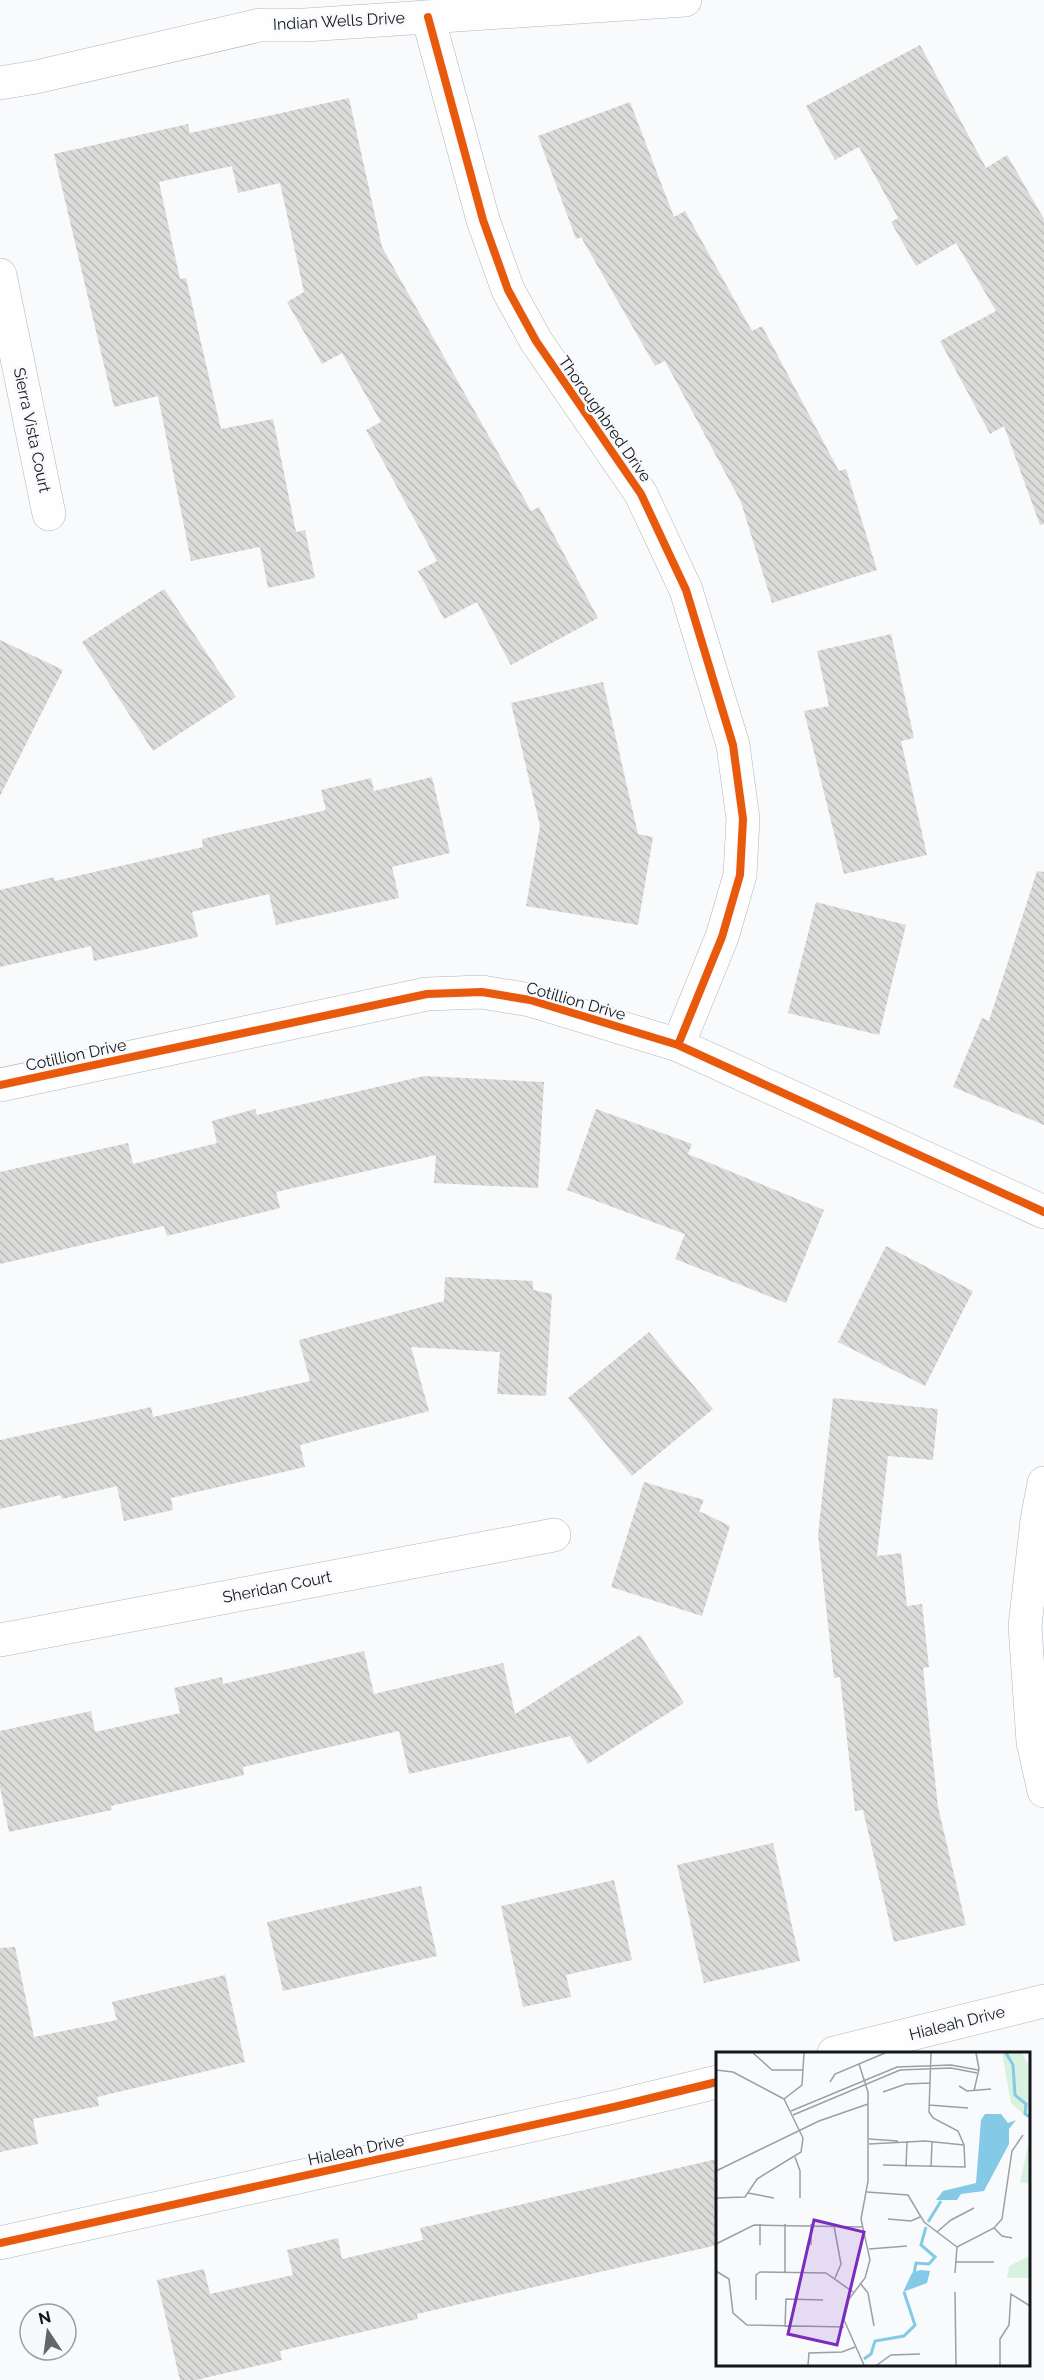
<svg xmlns="http://www.w3.org/2000/svg" width="1044" height="2380" viewBox="0 0 1044 2380" font-family="Raleway,sans-serif">
	<style>
		.building { fill: url(#building-back-hatch) }
		.lines { fill: none; stroke-linecap: round; stroke-linejoin: round }
		.street-casing { stroke: #b3b5b8; stroke-width: 34 }
		.secondary-casing { stroke: #b3b5b8; stroke-width: 34 }
		.street { stroke: #fefeff; stroke-width: 33 }
		.secondary { stroke: #fefeff; stroke-width: 33 }
		.cycleway-casing { stroke: #f7f9fd; stroke-width: 11 }
		.cycleway { stroke: #e8590c; stroke-width: 8 }
		.labels { text-anchor: middle; dominant-baseline: central; stroke-width: 5; stroke-linejoin: round; paint-order: stroke }
		.street-label { font-size: 16px; fill: #15161a; stroke: #f7f9fd }
		.inset-river { fill: none; stroke: #84cae7; stroke-width: 3 }
		.inset-road { fill: none; stroke: #9d9fa2; stroke-width: 1.5 }
		.view { fill: #7b2cbf; fill-opacity: 0.15; stroke: #7b2cbf; stroke-width: 3 }
		.inset-edge { fill: none; stroke: #15161a; stroke-width: 3 }
	</style>
	<defs>
		<pattern id="building-back-hatch" width="6" height="6" patternUnits="userSpaceOnUse" patternTransform="scale(1.5)"><rect width="6" height="6" fill="#dbdbda"/><path d="M-1 5l2 2M0 0l6 6M5-1l2 2" fill="none" stroke="#bbbbba"/></pattern>
	</defs>
	<rect width="100%" height="100%" fill="#f8fafc"/>
	<!-- building -->
	<g class="building">
		<path d="M 920,45 L 986,168 L 1007,155 L 1044,219 L 1044,524 L 1040,525 L 1004,426 L 990,434 L 940,341 L 996,311 L 956,243 L 916,266 L 891,222 L 898,218 L 859,147 L 835,160 L 806,106 Z"/>
		<path d="M 349,98 L 382,247 L 531,511 L 539,507 L 598,618 L 511,665 L 477,602 L 444,619 L 418,571 L 437,561 L 366,430 L 381,422 L 342,353 L 322,364 L 287,302 L 304,292 L 280,183 L 238,193 L 232,166 L 159,182 L 180,279 L 186,278 L 221,429 L 273,419 L 296,532 L 305,530 L 315,578 L 268,588 L 260,547 L 191,561 L 158,396 L 114,407 L 54,154 L 188,124 L 190,133 Z"/>
		<path d="M 630,102 L 674,217 L 685,211 L 752,331 L 762,326 L 839,471 L 846,469 L 877,570 L 772,603 L 741,502 L 665,361 L 655,366 L 581,237 L 576,239 L 538,136 Z"/>
		<path d="M 164,589 L 236,697 L 153,751 L 82,642 Z"/>
		<path d="M 891,634 L 914,738 L 901,741 L 927,855 L 844,874 L 804,711 L 829,706 L 817,651 Z"/>
		<path d="M 0,640 L 63,670 L 0,796 Z"/>
		<path d="M 603,682 L 638,834 L 653,837 L 638,925 L 526,906 L 540,826 L 511,703 Z"/>
		<path d="M 432,777 L 450,853 L 392,867 L 399,898 L 276,925 L 269,894 L 192,912 L 198,937 L 94,961 L 91,946 L 0,967 L 0,890 L 54,877 L 55,881 L 203,847 L 202,839 L 326,810 L 321,790 L 371,778 L 374,791 Z"/>
		<path d="M 1037,871 L 1044,872 L 1044,1125 L 953,1087 L 982,1018 L 989,1021 Z"/>
		<path d="M 816,902 L 906,925 L 879,1035 L 788,1013 Z"/>
		<path d="M 424,1076 L 544,1082 L 538,1188 L 434,1183 L 436,1155 L 276,1192 L 280,1208 L 167,1236 L 164,1226 L 0,1264 L 0,1172 L 128,1143 L 133,1164 L 217,1143 L 212,1121 L 255,1109 L 257,1115 Z"/>
		<path d="M 596,1109 L 692,1144 L 688,1154 L 824,1210 L 786,1303 L 675,1259 L 685,1234 L 567,1190 Z"/>
		<path d="M 886,1246 L 973,1291 L 925,1386 L 838,1342 Z"/>
		<path d="M 445,1277 L 533,1281 L 533,1290 L 552,1294 L 546,1396 L 497,1394 L 500,1352 L 411,1347 L 429,1411 L 300,1445 L 305,1467 L 171,1498 L 173,1510 L 124,1521 L 117,1486 L 62,1499 L 61,1495 L 0,1509 L 0,1440 L 151,1407 L 153,1417 L 310,1381 L 299,1340 L 444,1301 Z"/>
		<path d="M 649,1332 L 713,1409 L 632,1476 L 568,1398 Z"/>
		<path d="M 833,1398 L 938,1409 L 933,1460 L 888,1456 L 877,1556 L 901,1553 L 907,1606 L 922,1604 L 929,1667 L 923,1668 L 938,1807 L 966,1925 L 894,1942 L 863,1810 L 855,1811 L 840,1677 L 834,1678 L 818,1535 Z"/>
		<path d="M 644,1482 L 704,1500 L 699,1511 L 730,1526 L 702,1616 L 611,1587 Z"/>
		<path d="M 640,1635 L 684,1703 L 588,1764 L 570,1736 L 409,1774 L 399,1731 L 243,1767 L 244,1775 L 111,1806 L 112,1810 L 9,1832 L 0,1787 L 0,1731 L 91,1711 L 95,1732 L 180,1713 L 174,1688 L 222,1677 L 223,1684 L 364,1651 L 374,1694 L 503,1663 L 515,1714 Z"/>
		<path d="M 773,1843 L 800,1961 L 704,1983 L 677,1865 Z"/>
		<path d="M 614,1880 L 632,1960 L 566,1975 L 571,1997 L 523,2007 L 501,1906 Z"/>
		<path d="M 421,1886 L 437,1956 L 283,1991 L 267,1922 Z"/>
		<path d="M 15,1947 L 34,2037 L 117,2020 L 112,2002 L 225,1975 L 245,2062 L 97,2097 L 99,2106 L 33,2119 L 38,2144 L 0,2152 L 0,1948 Z"/>
		<path d="M 717,2159 L 717,2245 L 417,2314 L 418,2319 L 280,2351 L 282,2360 L 196,2380 L 180,2380 L 157,2280 L 204,2269 L 210,2294 L 293,2275 L 287,2250 L 338,2238 L 342,2259 L 423,2240 L 420,2228 Z"/>
	</g>
	<g class="lines">
		<!-- street casing -->
		<g class="street-casing">
			<g id="street">
				<path d="M 428,17 L 483,220 L 508,290 L 536,341 L 641,494 L 686,590 L 733,745 L 743,819 L 740,875 L 722,937 L 678,1045"/>
				<path d="M 0,83 L 36,77 L 260,25 L 305,25 L 685,0"/>
				<path d="M 0,275 L 49,514"/>
				<path d="M 0,1085 L 427,994 L 482,992 L 530,1000 L 678,1045 L 1044,1212"/>
				<path d="M 0,1640 L 554,1535"/>
				<path d="M 834,2053 L 1044,2001"/>
				<path d="M 0,2243 L 614,2107 L 717,2082"/>
			</g>
		</g>
		<!-- secondary casing -->
		<g class="secondary-casing">
			<path id="secondary" d="M 1044,1483 L 1037,1520 L 1025,1626 L 1033,1742 L 1044,1791"/>
		</g>
		<!-- street -->
		<use href="#street" class="street"/>
		<!-- secondary -->
		<use href="#secondary" class="secondary"/>
		<!-- cycleway casing -->
		<g class="cycleway-casing">
			<g id="cycleway">
				<path d="M 428,17 L 483,220 L 508,290 L 536,341 L 641,494 L 686,590 L 733,745 L 743,819 L 740,875 L 722,937 L 678,1045"/>
				<path d="M 0,1085 L 427,994 L 482,992 L 530,1000 L 678,1045 L 1044,1212"/>
				<path d="M 0,2243 L 614,2107 L 717,2082"/>
			</g>
		</g>
		<!-- cycleway -->
		<use href="#cycleway" class="cycleway"/>
	</g>
	<g class="labels">
		<!-- street labels -->
		<g class="street-label">
			<text transform="translate(339 21) rotate(-3)">Indian Wells Drive</text>
			<text transform="translate(605 419) rotate(55)">Thoroughbred Drive</text>
			<text transform="translate(32 430) rotate(78)">Sierra Vista Court</text>
			<text transform="translate(576 1001) rotate(16)">Cotillion Drive</text>
			<text transform="translate(76 1055) rotate(-12)">Cotillion Drive</text>
			<text transform="translate(277 1587) rotate(-11)">Sheridan Court</text>
			<text transform="translate(957 2023) rotate(-14)">Hialeah Drive</text>
			<text transform="translate(356 2150) rotate(-12)">Hialeah Drive</text>
		</g>
	</g>
	<!-- overview -->
	<g transform="translate(716 2052)">
		<rect width="314" height="314" fill="#f8fafc"/>
		<path d="M 286,1 L 306,1 L 312,12 L 313,67 L 295,51 ZM 313,90 L 313,132 L 304,130 ZM 313,204 L 313,226 L 291,226 L 293,214 Z" fill="#d9f2df"/>
		<path d="M 285,62 L 292,71 L 300,68 L 293,77 L 293,92 L 268,139 L 245,142 L 241,148 L 220,148 L 227,139 L 260,131 L 265,68 L 269,62 ZM 204,218 L 214,219 L 211,231 L 187,240 L 196,221 Z" fill="#84cae7"/>
		<path class="inset-river" d="M 290,1 L 297,13 L 299,43 L 310,52 L 309,62 L 314,65M 212,170 L 225,149M 198,222 L 200,211 L 213,212 L 219,205 L 205,193 L 210,175M 148,307 L 155,302 L 159,289 L 188,284 L 199,273 L 188,240"/>
		<path class="inset-road" d="M 37,1 L 56,18 L 87,18M 143,12 L 152,40 L 152,129 L 145,167 L 154,208 L 149,226 L 133,247 L 128,268 L 148,313M 0,18 L 17,20 L 68,47M 114,30 L 119,22 L 169,1M 243,34 L 251,39 L 275,37M 258,39 L 263,17 L 260,1M 167,40 L 190,32 L 214,31M 68,47 L 86,33 L 88,1M 213,53 L 252,56M 75,59 L 181,15 L 235,13 L 262,18M 77,63 L 184,18 L 235,16 L 261,21M 153,87 L 182,89M 153,92 L 209,89 L 248,93M 79,105 L 84,119 L 84,146M 167,113 L 249,115 L 248,93 L 242,79 L 217,66 L 213,60 L 215,1M 190,115 L 191,89M 215,115 L 216,90M 0,119 L 103,69 L 152,52M 151,140 L 192,143 L 208,170 L 241,195M 32,141 L 58,146M 0,146 L 29,145 L 41,127 L 85,100 L 87,86 L 68,47M 172,167 L 195,169 L 204,165M 44,172 L 44,193M 118,174 L 125,212 L 119,226M 278,176 L 286,184 L 296,186M 221,180 L 235,168 L 258,156M 0,192 L 38,173 L 146,175M 95,193 L 95,172M 153,197 L 191,194M 239,210 L 278,210M 0,219 L 13,227 L 17,261 L 31,273 L 128,275M 69,220 L 69,172M 239,221 L 241,195 L 278,176 L 286,167 L 296,99 L 307,83M 144,231 L 152,241 L 158,274M 239,240 L 240,313M 40,248 L 40,223 L 44,220 L 110,221 L 137,240M 69,275 L 70,247 L 107,248M 92,313 L 93,301 L 126,300 L 139,295M 161,313 L 175,303 L 204,302M 284,313 L 284,287 L 293,273 L 295,242 L 314,254"/>
		<path class="view" d="M 98,168 L 148,180 L 121,293 L 72,282 Z"/>
		<rect width="314" height="314" class="inset-edge"/>
	</g>
	<!-- north arrow -->
	<g transform="translate(48 2332) rotate(347)"><circle r="28" fill="#f7f9fd" stroke="#9d9ea2" stroke-width="1.5"/>
	<path d="M0-4.5L10 22L0 15L-10 22Z" fill="#646669"/>
	<text y="-9" font-size="16" font-weight="bold" text-anchor="middle" fill="#15161a">N</text>
	</g>
</svg>
